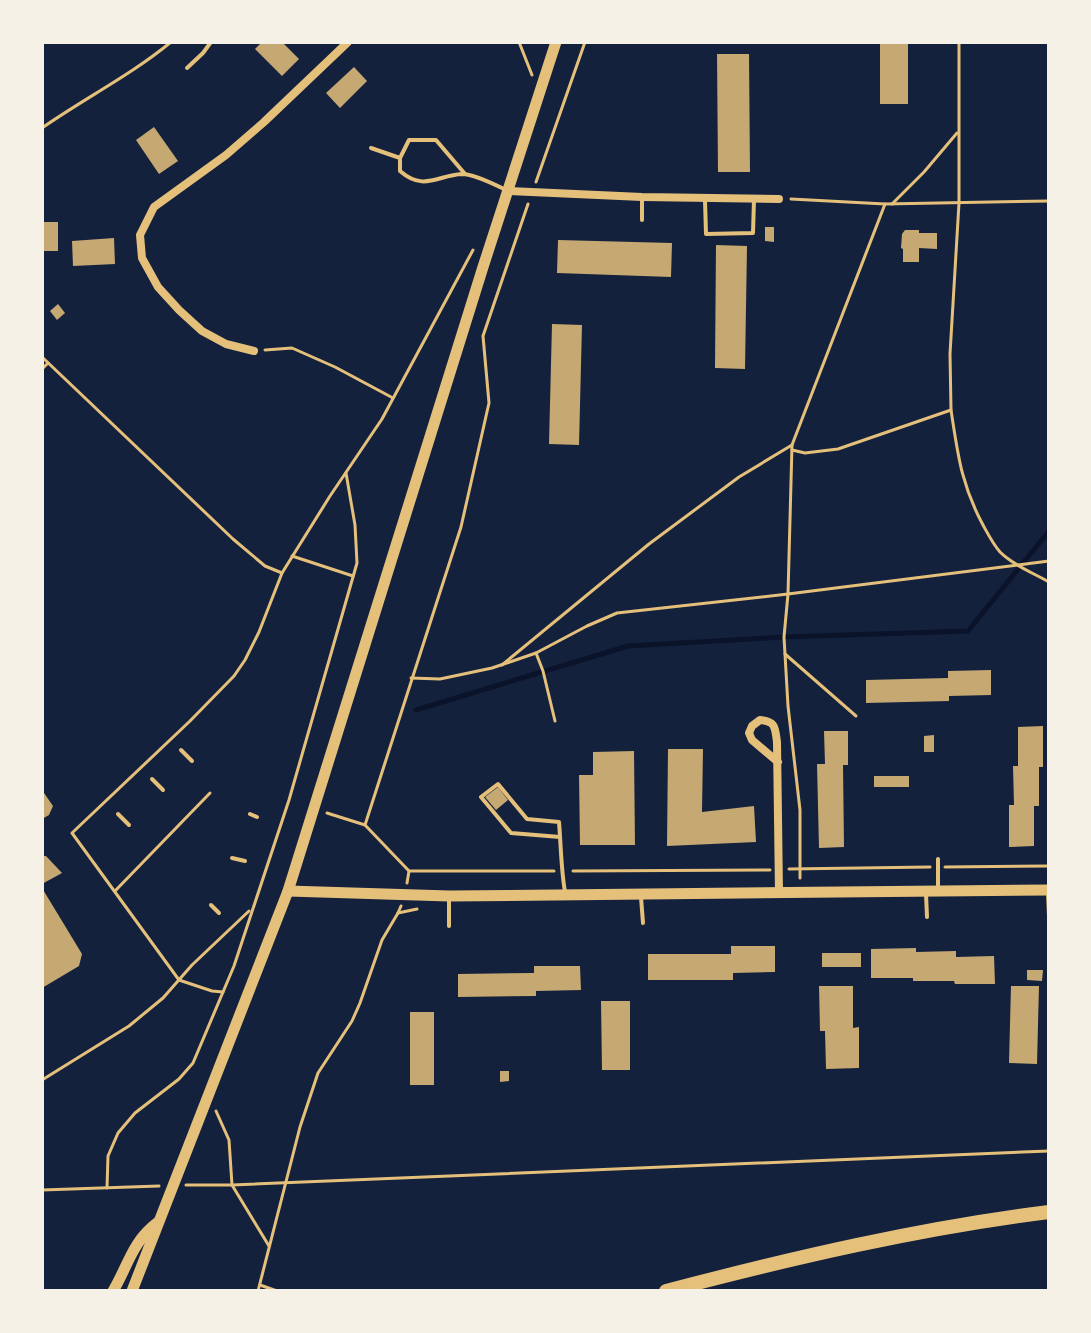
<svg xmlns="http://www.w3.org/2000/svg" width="1091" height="1333" viewBox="0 0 1091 1333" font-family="Figtree,sans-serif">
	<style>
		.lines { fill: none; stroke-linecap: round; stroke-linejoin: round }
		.stream { stroke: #0b132b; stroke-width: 5 }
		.building { fill: #c6a872 }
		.path { stroke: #e5c07b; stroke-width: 3 }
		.service { stroke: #e5c07b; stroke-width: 4 }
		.minor { stroke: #e5c07b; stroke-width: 8 }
		.tertiary { stroke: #e5c07b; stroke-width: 11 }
		.trunk { stroke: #e5c07b; stroke-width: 14 }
	</style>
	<rect width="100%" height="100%" fill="#14213d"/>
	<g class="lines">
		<!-- stream -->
		<path class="stream" d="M 416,710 L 628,646 L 784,637 L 968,631 L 1049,531"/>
	</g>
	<!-- building -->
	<g class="building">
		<path d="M 262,42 L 282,42 L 299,59 L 282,76 L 255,49 Z"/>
		<rect x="880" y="42" width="28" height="62"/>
		<path d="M 717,54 L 749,54 L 750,172 L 718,172 Z"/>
		<path d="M 354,67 L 367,81 L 340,108 L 326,93 Z"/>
		<path d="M 154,127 L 178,161 L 159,174 L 136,140 Z"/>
		<rect x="42" y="222" width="16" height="29"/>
		<path d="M 765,227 L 774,227 L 774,242 L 765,241 Z"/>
		<path d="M 905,230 L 919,230 L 919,233 L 937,233 L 937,249 L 919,248 L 919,262 L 903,262 L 903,249 L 901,248 L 902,234 Z"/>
		<path d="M 114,238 L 115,264 L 73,266 L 72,241 Z"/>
		<path d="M 558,240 L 672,243 L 671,277 L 557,273 Z"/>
		<path d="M 716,245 L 747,246 L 745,369 L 715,368 Z"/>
		<path d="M 58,304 L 65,313 L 57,320 L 50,311 Z"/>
		<path d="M 552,324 L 582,325 L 579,445 L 549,444 Z"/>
		<path d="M 991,670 L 991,695 L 949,696 L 949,701 L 866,703 L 866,680 L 948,678 L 948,671 Z"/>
		<path d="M 1043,726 L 1043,767 L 1039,767 L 1039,806 L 1034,806 L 1034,846 L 1009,847 L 1009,805 L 1014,805 L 1013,766 L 1018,766 L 1018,727 Z"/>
		<path d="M 824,731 L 848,731 L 848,765 L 843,765 L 844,847 L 819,848 L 817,764 L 825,764 Z"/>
		<path d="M 934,735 L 934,752 L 924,752 L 924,736 Z"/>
		<path d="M 668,749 L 703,749 L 702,812 L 754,806 L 756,842 L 667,846 Z"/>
		<path d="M 634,751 L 635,845 L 580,845 L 579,775 L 593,775 L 593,752 Z"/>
		<rect x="874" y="776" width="35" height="11"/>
		<path d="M 498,787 L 508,800 L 496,810 L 485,797 Z"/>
		<path d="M 42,790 L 53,806 L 49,815 L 42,819 Z"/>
		<path d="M 42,856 L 46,856 L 62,873 L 42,884 Z"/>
		<path d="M 42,888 L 82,954 L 79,966 L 42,988 Z"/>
		<path d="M 731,946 L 775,946 L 775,972 L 733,973 L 733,980 L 648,980 L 648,954 L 731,954 Z"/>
		<path d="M 916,948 L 916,952 L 956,951 L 956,957 L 994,956 L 995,984 L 955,984 L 954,981 L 913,981 L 913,978 L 871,978 L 871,949 Z"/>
		<rect x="822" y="953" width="39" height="14"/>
		<path d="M 534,966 L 580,966 L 581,990 L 536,991 L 536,996 L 458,997 L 458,974 L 534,973 Z"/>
		<path d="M 1027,970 L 1043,970 L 1042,981 L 1027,980 Z"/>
		<path d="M 819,986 L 853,986 L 853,1028 L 859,1027 L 859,1068 L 826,1069 L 825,1031 L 820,1031 Z"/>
		<path d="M 1011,986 L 1039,986 L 1037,1064 L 1009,1063 Z"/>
		<path d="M 601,1001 L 630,1001 L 630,1070 L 602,1070 Z"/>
		<rect x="410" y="1012" width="24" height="73"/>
		<path d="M 500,1071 L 509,1071 L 509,1081 L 500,1082 Z"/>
	</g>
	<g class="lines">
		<!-- path -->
		<g class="path">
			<path d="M 519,42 L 532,75"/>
			<path d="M 42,128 C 85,98 131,75 171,42"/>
			<path d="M 536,182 L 585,42"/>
			<path d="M 885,204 L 1049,201"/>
			<path d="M 892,204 L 924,172 L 957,133"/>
			<path d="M 265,350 L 292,348 L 335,367 L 393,398"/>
			<path d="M 42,357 L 233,539 L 265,566 L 282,573"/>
			<path d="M 42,369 L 48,363"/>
			<path d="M 951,410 L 950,354 L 959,203 L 959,42"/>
			<path d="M 792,445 L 788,594 L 1049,561"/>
			<path d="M 792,450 L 805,453 L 838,449 L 951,410 C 958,455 961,484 983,525 C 988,534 993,544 1000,552 C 1013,565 1033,573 1049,582"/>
			<path d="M 292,556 L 353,576"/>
			<path d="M 536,653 L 543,671 L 555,721"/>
			<path d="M 785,654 L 856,716"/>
			<path d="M 502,665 L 649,544 L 739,477 L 792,445 L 885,204 L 791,199"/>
			<path d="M 411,678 L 440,679 L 492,668 L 536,653 L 587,626 L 617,613 L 788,594 L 784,637 L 788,706 L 800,810 L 800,878"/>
			<path d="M 327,813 L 365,825 L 409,871 L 407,883"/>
			<path d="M 365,825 L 461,527 L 489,403 L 483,336 L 528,204"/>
			<path d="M 945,867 L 1049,866"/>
			<path d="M 789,869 L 930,867"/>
			<path d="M 409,871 L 554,871"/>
			<path d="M 573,871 L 770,870"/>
			<path d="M 115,891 L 210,793"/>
			<path d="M 398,913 L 417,909"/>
			<path d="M 223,992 L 212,991 L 179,980 L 72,833 L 190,721 L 234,676 L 245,660 L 259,632 L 282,573 L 330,496 L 382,419 L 473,250"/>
			<path d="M 42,1080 L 129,1026 L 163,998 L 192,965 L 249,911"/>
			<path d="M 216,1111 L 229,1140 L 232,1185 L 269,1246"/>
			<path d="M 186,1185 L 232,1185 L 1049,1151"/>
			<path d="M 107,1188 L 108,1156 L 118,1133 L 135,1113 L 179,1079 L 193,1063 L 223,992 L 234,966 L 289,800 L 357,563 L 355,525 L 346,473"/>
			<path d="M 42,1190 L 159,1186"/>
			<path d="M 260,1285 L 277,1291"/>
			<path d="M 258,1291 L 300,1127 L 318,1073 L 352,1021 L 360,1003 L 382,940 L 398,913 L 401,906"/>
		</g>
		<!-- service -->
		<g class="service">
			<path d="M 187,68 L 203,53 L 211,42"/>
			<path d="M 371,148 L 400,158 L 400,171 C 424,192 438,175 462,174 C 473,174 496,185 506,190"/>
			<path d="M 400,158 L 409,140 L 436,140 L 465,174"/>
			<path d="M 705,200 L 706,234 L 753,233 L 754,199"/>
			<path d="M 642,220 L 642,199"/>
			<path d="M 181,750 L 192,761"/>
			<path d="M 152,779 L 163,790"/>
			<path d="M 118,814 L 129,825"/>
			<path d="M 250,814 L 257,817"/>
			<path d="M 560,837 L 511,833 L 481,797 L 498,784 L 527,819 L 559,822 C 561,846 561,869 565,892"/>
			<path d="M 232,858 L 245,861"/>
			<path d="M 938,889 L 938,859"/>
			<path d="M 1048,893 L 1049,916"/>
			<path d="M 926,894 L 927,917"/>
			<path d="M 641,897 L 643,923"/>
			<path d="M 449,898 L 449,926"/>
			<path d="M 211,905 L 219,913"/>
		</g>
		<!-- minor -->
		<g class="minor">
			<path d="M 509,191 L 642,197 L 779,199"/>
			<path d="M 254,351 L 226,344 L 202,331 L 179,310 L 158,287 L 142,258 L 140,235 L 154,207 L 226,155 L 264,122 L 348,42"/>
			<path d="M 778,762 L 752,740 L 749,733 L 752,726 L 760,720 C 776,721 775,728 777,742 L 779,893"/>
		</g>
		<!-- tertiary -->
		<g class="tertiary">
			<path d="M 288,891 L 449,896 L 1049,890"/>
			<path d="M 113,1291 C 128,1266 132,1242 157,1223"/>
			<path d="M 132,1291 L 288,891 L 483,267 L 556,42"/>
		</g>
		<!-- trunk -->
		<path class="trunk" d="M 666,1291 C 792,1258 920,1228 1049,1212"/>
	</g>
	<!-- border -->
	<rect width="1091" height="1333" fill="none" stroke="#f6f1e7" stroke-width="88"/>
</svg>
